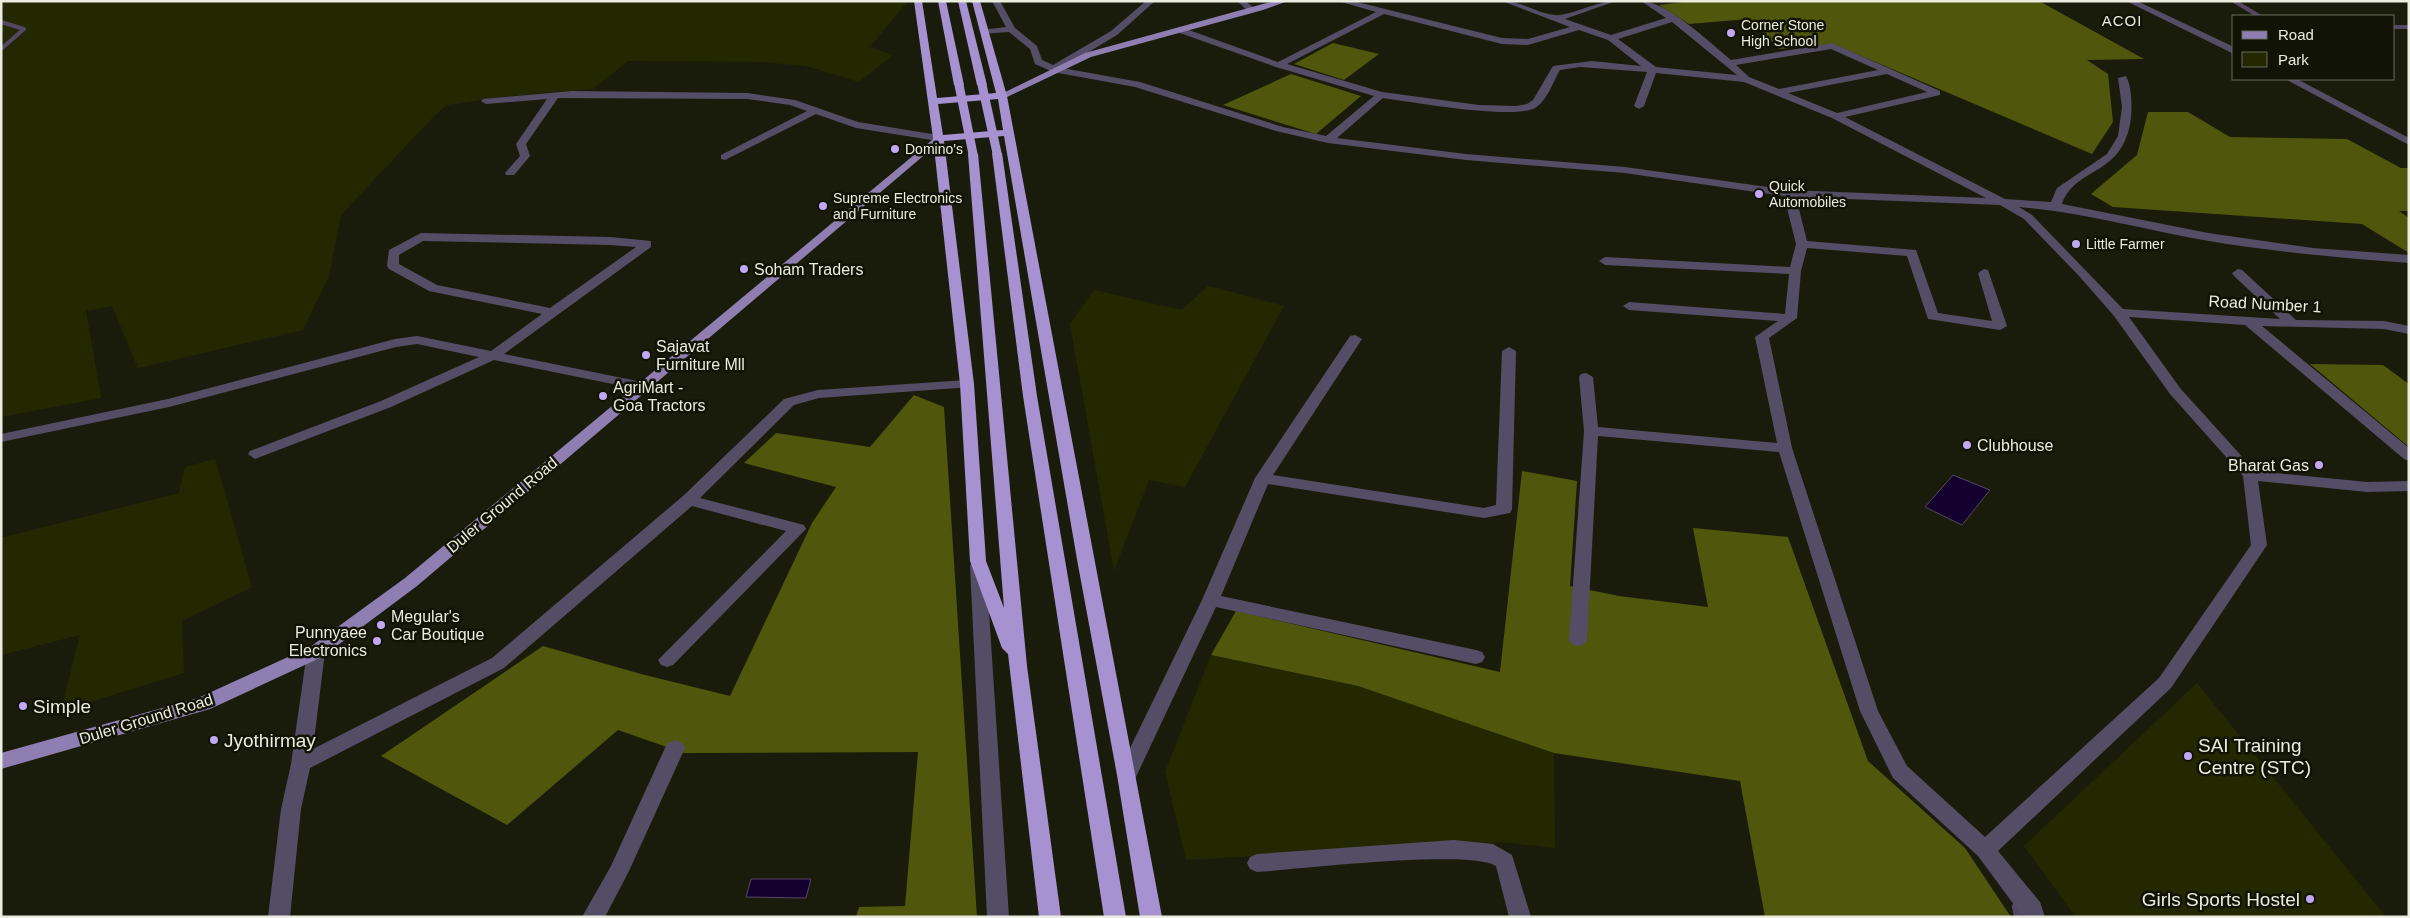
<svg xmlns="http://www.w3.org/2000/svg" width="2410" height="918" viewBox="0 0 2410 918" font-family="Helvetica,sans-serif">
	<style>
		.green { fill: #242800 }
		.forest { fill: #50560b }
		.water { fill: #14002e; stroke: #544763 }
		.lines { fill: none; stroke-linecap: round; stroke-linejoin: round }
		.stream-far1 { stroke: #544763; stroke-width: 4 }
		.stream { stroke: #544763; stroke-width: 8 }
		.minor { fill: #544d66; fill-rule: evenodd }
		.major { fill: #8e7eb2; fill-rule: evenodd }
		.highway { fill: #a692d1; fill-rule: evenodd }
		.highway-bridge { stroke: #a692d1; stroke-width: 9 }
		.poi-dot { fill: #c0a8f3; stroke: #111304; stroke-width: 2 }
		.labels { text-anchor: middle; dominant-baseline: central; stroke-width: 5; stroke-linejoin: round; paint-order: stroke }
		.far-poi-label { font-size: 14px; fill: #eaece0; stroke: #111304; text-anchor: start }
		.far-neighbourhood-label { font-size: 15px; letter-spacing: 1px; fill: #eaece0; stroke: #111304 }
		.poi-label { font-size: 16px; fill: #eaece0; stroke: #111304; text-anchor: start }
		.street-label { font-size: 16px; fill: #eaece0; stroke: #111304 }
		.near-poi-label { font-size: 19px; fill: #eaece0; stroke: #111304; text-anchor: start }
	</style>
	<rect width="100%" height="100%" fill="#1a1c0b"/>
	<!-- green -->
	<g class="green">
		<path d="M 1,1 L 908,1 L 870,47 L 893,55 L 859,82 L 806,66 L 762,62 L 628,61 L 593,89 L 500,97 L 447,105 L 435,115 L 341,215 L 329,276 L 303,330 L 138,368 L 112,306 L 86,311 L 101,398 L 1,417 Z"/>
		<path d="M 1208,286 L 1284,306 L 1185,487 L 1149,480 L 1114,571 L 1070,324 L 1094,290 L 1182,310 Z"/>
		<path d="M 215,459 L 252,587 L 182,621 L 184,673 L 61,711 L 80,635 L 1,655 L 1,538 L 179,493 L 185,467 Z"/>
		<path d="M 1211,655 L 1358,686 L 1554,753 L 1555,848 L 1502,842 L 1186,860 L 1165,772 Z"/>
		<path d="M 2197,683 L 2386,917 L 2076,917 L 2024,846 Z"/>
	</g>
	<!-- forest -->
	<g class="forest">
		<path d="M 1691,1 L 2039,1 L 2144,59 L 2087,60 L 2108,74 L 2113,122 L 2092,154 L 1833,44 L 1779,49 L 1748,19 L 1689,24 L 1659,5 Z"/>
		<path d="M 1333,43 L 1379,54 L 1344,80 L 1294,64 Z"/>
		<path d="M 1291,74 L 1361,96 L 1316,134 L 1223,105 Z"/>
		<path d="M 2148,112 L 2188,112 L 2230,137 L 2347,139 L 2401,168 L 2409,168 L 2409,211 L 2399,211 L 2409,218 L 2409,253 L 2362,224 L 2113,207 L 2091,194 L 2137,155 Z"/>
		<path d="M 2310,364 L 2383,365 L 2409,384 L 2409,447 Z"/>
		<path d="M 914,395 L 944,407 L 977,917 L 856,917 L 859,907 L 905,906 L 918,752 L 684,753 L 618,730 L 507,825 L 381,756 L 543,646 L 641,674 L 730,696 L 812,523 L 836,487 L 744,463 L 776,433 L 870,447 Z"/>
		<path d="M 1522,471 L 1577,481 L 1570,586 L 1619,596 L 1708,607 L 1693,528 L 1788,537 L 1868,761 L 1965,848 L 2011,917 L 1765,917 L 1740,781 L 1554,753 L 1358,686 L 1211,655 L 1236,611 L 1500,672 Z"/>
	</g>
	<!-- water -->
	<g class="water">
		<path d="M 1953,475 L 1990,490 L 1962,525 L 1925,507 Z"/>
		<path d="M 751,879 L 811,879 L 806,898 L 746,897 Z"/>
	</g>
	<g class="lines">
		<!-- stream-far1 -->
		<g class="stream-far1">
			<path d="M 2234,1 L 2259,16"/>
			<path d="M 1,22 L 24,29 L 1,49"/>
			<path d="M 2394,27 L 2409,27"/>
		</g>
		<!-- stream -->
		<path class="stream" d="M 2016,907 L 2018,917"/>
		<!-- minor -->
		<g class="minor">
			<path d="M 992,1 L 1000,1 L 1015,28 L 1037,46 L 1042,60 L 1053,65 L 1111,31 L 1146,1 L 1155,1 L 1117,35 L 1062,68 L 1140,82 L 1283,127 L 1326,136 L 1374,96 L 1276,67 L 1177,32 L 1177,28 L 1183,28 L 1278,62 L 1376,12 L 1338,1 L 1353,1 L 1502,38 L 1528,39 L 1570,27 L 1502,1 C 1522,1 1536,13 1555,15 C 1567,17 1597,1 1616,1 L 1565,19 L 1611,35 L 1666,18 L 1641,1 C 1667,1 1710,43 1731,60 L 1832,43 L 1940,91 L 1940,95 L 1845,117 L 2005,199 L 2051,202 L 2057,188 L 2107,154 L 2118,136 L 2122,107 L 2118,78 L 2126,76 C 2132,88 2132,105 2131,118 C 2123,178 2076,165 2062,204 L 2208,233 L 2313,248 L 2409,255 L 2409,263 C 2342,258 2275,252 2209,241 C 2145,230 2084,212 2019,207 L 2032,215 L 2123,309 L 2280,319 L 2234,276 L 2232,273 L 2238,269 L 2242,270 L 2296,320 L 2384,321 L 2409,326 L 2409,334 L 2384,329 L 2262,326 L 2409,448 L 2409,461 L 2404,459 L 2245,325 L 2129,317 L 2180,388 L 2255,471 L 2367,482 L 2409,481 L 2409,491 L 2367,492 L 2258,481 L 2267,545 L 2171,688 L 1998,851 L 2040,902 L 2045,917 L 2023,917 L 1978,856 L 1893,778 L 1860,711 L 1779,452 L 1598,436 L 1587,640 L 1584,644 L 1578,646 L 1572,644 L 1569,640 L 1584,431 L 1579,377 L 1581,374 L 1586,373 L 1593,377 L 1598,427 L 1777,443 L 1755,337 L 1778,321 L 1629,310 L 1623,306 L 1629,302 L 1785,314 L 1789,274 L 1605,265 L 1599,261 L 1605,257 L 1790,267 L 1796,244 L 1784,196 L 1625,173 L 1466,160 L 1328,143 L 1276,131 L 1135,87 L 1053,72 L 1035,64 L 1030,49 L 1009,32 L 981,34 L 981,30 L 1006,27 ZM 1384,14 L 1502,44 L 1528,45 L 1579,30 L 1608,40 L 1641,66 L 1592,61 L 1553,66 L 1533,100 L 1527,104 L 1516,106 L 1479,105 L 1382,92 L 1287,64 ZM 1672,22 L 1737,75 L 1656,67 L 1618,39 ZM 1831,49 L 1878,70 L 1779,89 L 1749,77 L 1736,65 ZM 1580,67 L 1647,72 L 1634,106 L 1639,109 L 1644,106 L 1656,73 L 1744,82 L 1832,118 L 1986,198 L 1789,190 L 1625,167 L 1466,154 L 1337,138 L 1383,98 C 1412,102 1513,120 1535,108 C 1547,101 1553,82 1560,70 ZM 1887,74 L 1927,92 L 1837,113 L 1788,93 ZM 1796,197 L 2000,205 L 2024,219 L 2080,277 L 2114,316 L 2170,394 L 2243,476 L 2251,545 L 2159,678 L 1985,837 L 1907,766 L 1878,711 L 1792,448 L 1769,338 L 1797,318 L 1801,271 L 1807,248 L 1907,256 L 1928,319 L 2000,330 L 2007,326 L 1988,270 L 1984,269 L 1978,273 L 1992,321 L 1938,313 L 1916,250 L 1807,241 Z"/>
			<path d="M 1237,1 L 1246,1 L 1257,11 L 1250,13 Z"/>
			<path d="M 2126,1 L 2137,1 L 2234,47 L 2234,54 Z"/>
			<path d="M 2285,79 L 2297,79 L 2409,138 L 2409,145 Z"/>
			<path d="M 572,91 L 747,93 L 795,100 L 858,122 L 938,135 L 943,138 L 938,141 L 856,128 L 816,114 L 725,160 L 721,159 L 721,155 L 807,111 L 790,105 L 747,99 L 558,98 L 526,144 L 530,156 L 514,175 L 506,175 L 505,173 L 520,156 L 516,144 L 547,99 L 486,104 L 481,101 L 483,99 Z"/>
			<path d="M 421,233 L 610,237 L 651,241 L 651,247 L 504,354 L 642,382 L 649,386 L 642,390 L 494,360 L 391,407 L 260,457 L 255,459 L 248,454 L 250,451 L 381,401 L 479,357 L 417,344 L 396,347 L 169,407 L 1,442 L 1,434 L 168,399 L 395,339 L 417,336 L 491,351 L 542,314 L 429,291 L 389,269 L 387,266 L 389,250 ZM 423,241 L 610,245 L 636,247 L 550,308 L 437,285 L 399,264 L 399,255 Z"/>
			<path d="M 1355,335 L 1362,339 L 1273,475 L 1484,508 L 1496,505 L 1502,351 L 1509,347 L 1516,351 L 1512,509 L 1510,513 L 1484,518 L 1268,484 L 1221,596 L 1476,650 L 1482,652 L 1485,657 L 1482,662 L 1476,664 L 1216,607 L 1134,781 L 1127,783 L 1120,781 L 1117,775 L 1202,600 L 1255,478 L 1350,336 Z"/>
			<path d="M 967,380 L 974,384 L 972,387 L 819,398 L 794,405 L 700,498 L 804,525 L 806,529 L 673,665 L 667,667 L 661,665 L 658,660 L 786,531 L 692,506 L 504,668 L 310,768 L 301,809 L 290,917 L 268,917 L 281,809 L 291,764 L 307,652 L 310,647 L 316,646 L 322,647 L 325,652 L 313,749 L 492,658 L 683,496 L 784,399 L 818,390 Z"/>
			<path d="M 978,560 L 984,562 L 986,566 L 1009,917 L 987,917 L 970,566 L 972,562 Z"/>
			<path d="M 675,740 L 682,743 L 685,748 L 629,871 L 605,917 L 582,917 L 611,866 L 665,748 L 668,743 Z"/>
			<path d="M 1454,840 L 1493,844 L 1512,855 L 1531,917 L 1509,917 L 1496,866 C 1470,849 1298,869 1257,872 L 1250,869 L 1247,863 L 1250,857 L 1257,854 Z"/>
		</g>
		<!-- major -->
		<g class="major">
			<path d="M 1274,1 L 1288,1 L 1263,10 L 1091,57 L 1005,98 L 997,96 L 1085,53 Z"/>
			<path d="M 938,135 L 942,136 L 942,140 L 417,586 L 322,657 L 210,709 L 1,769 L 1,753 L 198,698 L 310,647 L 405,578 Z"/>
		</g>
		<!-- highway -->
		<g class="highway">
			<path d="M 914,1 L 922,1 L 937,98 L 996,93 L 972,1 L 980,1 L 1007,96 L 1162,917 L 1140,917 L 1117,775 L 1078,565 L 1004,136 L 944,141 L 974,384 L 986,561 L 1004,608 L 968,154 L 973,151 L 978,154 L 1027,666 L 1061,917 L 1039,917 L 1008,654 L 1002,648 L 970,561 L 960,384 L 933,138 ZM 998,99 L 1003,130 L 943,135 L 938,104 Z"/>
			<path d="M 938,1 L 946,1 L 964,85 L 962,87 L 954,85 Z"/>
			<path d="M 958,1 L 966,1 L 987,85 L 985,87 L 977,85 Z"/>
			<path d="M 997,150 L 1002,153 L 1037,396 L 1126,917 L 1104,917 L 1023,396 L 992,153 Z"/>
		</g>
		<!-- highway-bridge -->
		<g class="highway-bridge">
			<path d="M 959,85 L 973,154"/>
			<path d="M 982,85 L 997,153"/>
		</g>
	</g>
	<!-- markers -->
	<g class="poi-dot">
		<circle cx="1731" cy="33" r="5"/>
		<circle cx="895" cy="149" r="5"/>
		<circle cx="1759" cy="194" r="5"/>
		<circle cx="823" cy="206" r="5"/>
		<circle cx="2076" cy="244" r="5"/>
		<circle cx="744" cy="269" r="5"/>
		<circle cx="646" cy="355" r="5"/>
		<circle cx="603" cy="396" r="5"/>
		<circle cx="1967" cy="445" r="5"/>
		<circle cx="2319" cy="465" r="5"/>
		<circle cx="381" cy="625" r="5"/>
		<circle cx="377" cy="641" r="5"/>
		<circle cx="23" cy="706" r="5"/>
		<circle cx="214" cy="740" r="5"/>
		<circle cx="2188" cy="756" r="5"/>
		<circle cx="2310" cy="899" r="5"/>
	</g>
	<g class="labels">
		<!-- far-poi labels -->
		<g class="far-poi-label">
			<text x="1741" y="25">Corner Stone<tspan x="1741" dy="16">High School</tspan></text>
			<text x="905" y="149">Domino's</text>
			<text x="1769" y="186">Quick<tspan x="1769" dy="16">Automobiles</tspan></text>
			<text x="833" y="198">Supreme Electronics<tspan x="833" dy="16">and Furniture</tspan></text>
			<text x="2086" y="244">Little Farmer</text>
		</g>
		<!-- far-neighbourhood labels -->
		<g class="far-neighbourhood-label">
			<text x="2122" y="20">ACOI</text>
		</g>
		<!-- poi labels -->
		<g class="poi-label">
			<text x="754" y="269">Soham Traders</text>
			<text x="656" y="346">Sajavat<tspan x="656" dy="18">Furniture Mll</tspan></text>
			<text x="613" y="387">AgriMart -<tspan x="613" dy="18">Goa Tractors</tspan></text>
			<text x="1977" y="445">Clubhouse</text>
			<text x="2309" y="465" text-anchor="end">Bharat Gas</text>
			<text x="391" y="616">Megular's<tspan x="391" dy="18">Car Boutique</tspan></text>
			<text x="367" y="632" text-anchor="end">Punnyaee<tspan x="367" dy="18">Electronics</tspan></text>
		</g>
		<!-- street labels -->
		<g class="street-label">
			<text transform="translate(2265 304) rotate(3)">Road Number 1</text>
			<text transform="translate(502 505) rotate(-40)">Duler Ground Road</text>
			<text transform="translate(146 719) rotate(-17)">Duler Ground Road</text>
		</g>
		<!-- near-poi labels -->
		<g class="near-poi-label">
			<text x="33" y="706">Simple</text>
			<text x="224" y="740">Jyothirmay</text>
			<text x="2198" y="745">SAI Training<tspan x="2198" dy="22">Centre (STC)</tspan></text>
			<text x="2300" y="899" text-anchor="end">Girls Sports Hostel</text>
		</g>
	</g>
	<!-- border -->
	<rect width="2410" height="918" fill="none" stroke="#eaece0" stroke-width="5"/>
	<!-- legend -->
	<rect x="2232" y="15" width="162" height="65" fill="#111304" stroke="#686a5c"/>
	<rect x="2242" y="31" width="25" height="8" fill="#8e7eb2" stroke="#686a5c"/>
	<text x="2278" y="40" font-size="15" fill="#eaece0">Road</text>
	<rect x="2242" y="52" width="25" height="15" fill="#242800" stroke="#686a5c"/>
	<text x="2278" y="65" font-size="15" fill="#eaece0">Park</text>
</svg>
